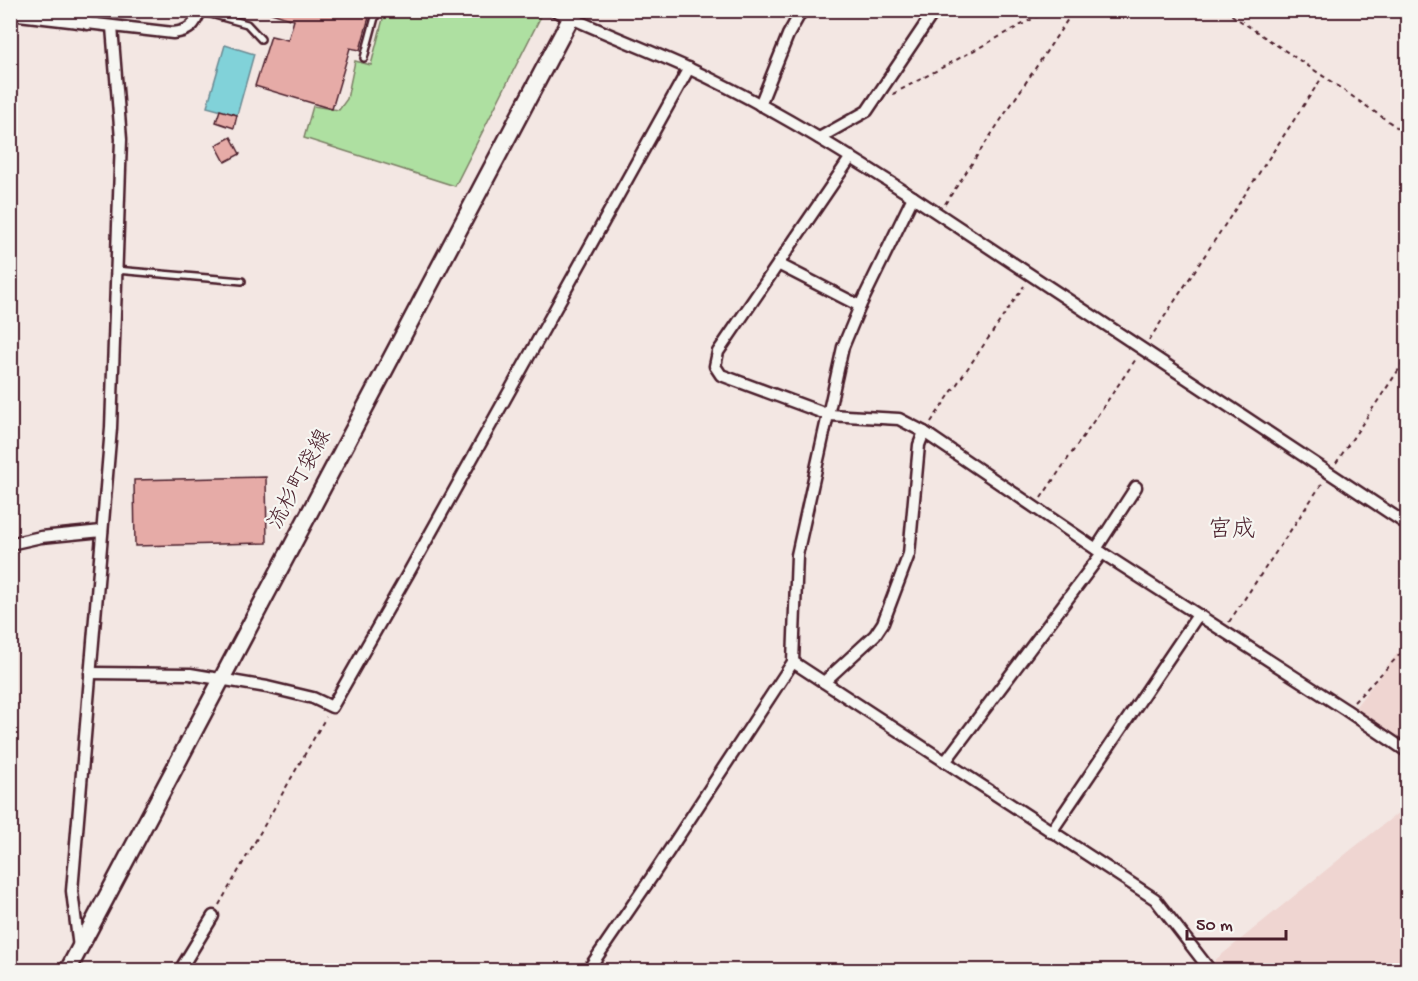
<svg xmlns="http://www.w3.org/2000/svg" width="1418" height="981" viewBox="0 0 1418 981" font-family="'Gochi Hand','Klee One',sans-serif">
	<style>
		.built { fill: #efd5d1 }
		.green { fill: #aee0a1; stroke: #7c8066; stroke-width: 1.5 }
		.water { fill: #81d2d9; stroke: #6b8a93; stroke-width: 1.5 }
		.building { fill: #e6aba7; stroke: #4a1f2b; stroke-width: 1.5 }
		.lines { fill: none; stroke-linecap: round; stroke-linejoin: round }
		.service-casing { stroke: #4a1f2b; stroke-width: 10 }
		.minor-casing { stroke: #4a1f2b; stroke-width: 15 }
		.secondary-casing { stroke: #4a1f2b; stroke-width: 20 }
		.path { stroke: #4a1f2b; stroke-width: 2; stroke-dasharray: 4.5 4.5; stroke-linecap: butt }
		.service { stroke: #f6f6f2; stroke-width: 5 }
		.minor { stroke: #f6f6f2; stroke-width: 10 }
		.secondary { stroke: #f6f6f2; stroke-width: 15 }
		.labels { text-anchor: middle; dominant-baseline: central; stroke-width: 4.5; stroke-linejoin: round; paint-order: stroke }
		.street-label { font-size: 22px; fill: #4a1f2b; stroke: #f6f6f2 }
		.neighbourhood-label { font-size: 24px; fill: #4a1f2b; stroke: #f6f6f2 }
	</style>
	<rect width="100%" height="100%" fill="#f3e7e3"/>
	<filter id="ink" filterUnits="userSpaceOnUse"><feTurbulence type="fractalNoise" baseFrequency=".0167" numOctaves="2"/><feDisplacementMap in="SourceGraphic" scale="12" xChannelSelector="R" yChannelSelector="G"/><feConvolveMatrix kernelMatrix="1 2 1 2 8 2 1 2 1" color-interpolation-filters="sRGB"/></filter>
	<g filter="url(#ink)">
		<!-- built -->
		<g class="built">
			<path d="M 1407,641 L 1407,745 L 1353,710 Z"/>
			<path d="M 1407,806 L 1407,970 L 1222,970 L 1214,961 L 1352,849 Z"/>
		</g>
		<!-- green -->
		<path class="green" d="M 522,10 L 540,18 L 455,186 L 304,138 L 313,106 L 339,110 L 347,99 L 355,61 L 371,65 L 385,11 Z"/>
		<!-- water -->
		<path class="water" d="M 225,45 L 254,54 L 237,115 L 207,107 Z"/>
		<!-- building -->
		<g class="building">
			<path d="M 271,10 L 333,10 L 346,14 L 347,10 L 371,10 L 360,50 L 350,48 L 332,109 L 255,86 L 271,36 L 288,40 L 294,20 L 271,13 Z"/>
			<path d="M 220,110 L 237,115 L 234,128 L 216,122 Z"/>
			<path d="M 231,137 L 240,154 L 225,162 L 216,145 Z"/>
			<path d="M 266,477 L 267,543 L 135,546 L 134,480 Z"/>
		</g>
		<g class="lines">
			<!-- service casing -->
			<g class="service-casing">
				<g id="service">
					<path d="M 200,11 L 247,24 L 261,39"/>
					<path d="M 364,58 L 377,10"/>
					<path d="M 116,270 L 242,281"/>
				</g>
			</g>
			<!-- minor casing -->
			<g class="minor-casing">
				<g id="minor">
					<path d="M 83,10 L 87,24"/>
					<path d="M 554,10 C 598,31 644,48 688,68 C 766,104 841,150 913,197 L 1408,525"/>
					<path d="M 10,14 L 173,33 C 189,31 195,26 200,10"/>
					<path d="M 760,105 L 788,35 L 802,10"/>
					<path d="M 819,138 L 867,111 L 935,10"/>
					<path d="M 851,157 L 718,352 L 715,366 L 721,375 L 829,415 L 899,419 L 924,432 L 1096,549 L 1346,710 L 1408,752"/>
					<path d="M 778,264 L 860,306"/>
					<path d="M 10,544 L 41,537 L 102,531"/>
					<path d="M 1096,549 L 1136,487"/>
					<path d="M 793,662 L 1155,899 L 1210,970"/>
					<path d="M 90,673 L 190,674 L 267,687 L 313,698 L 332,707 L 409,572 L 689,68"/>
					<path d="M 824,682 L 875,635 L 883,623 L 909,554 L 919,445 L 924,432"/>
					<path d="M 945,762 L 1102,553"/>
					<path d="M 1051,832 L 1198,615"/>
					<path d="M 79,948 L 72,891 L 111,428 L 121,139 L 112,27"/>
					<path d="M 180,970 L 213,916"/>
					<path d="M 588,970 L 651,878 L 793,662 L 797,555 L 843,347 L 860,306 L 913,197"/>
				</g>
			</g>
			<!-- secondary casing -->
			<g class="secondary-casing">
				<path id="secondary" d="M 68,970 L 575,10"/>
			</g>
			<!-- path -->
			<g class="path">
				<path d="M 1224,10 L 1323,76 L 1408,135"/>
				<path d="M 893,94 L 1049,10"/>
				<path d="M 945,204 L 1074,10"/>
				<path d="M 1149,340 L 1323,76"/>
				<path d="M 931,422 L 1024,286"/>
				<path d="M 1336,463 L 1408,356"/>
				<path d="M 1041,498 L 1136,359"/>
				<path d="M 1229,622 L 1323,482"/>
				<path d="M 1354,702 L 1408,646"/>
				<path d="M 219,905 L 326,717"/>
			</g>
			<!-- service -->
			<use href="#service" class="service"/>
			<!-- minor -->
			<use href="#minor" class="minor"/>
			<!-- secondary -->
			<use href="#secondary" class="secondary"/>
		</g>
	</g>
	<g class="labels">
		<!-- street labels -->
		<g class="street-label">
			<text transform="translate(301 480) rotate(-62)">流杉町袋線</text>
		</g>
		<!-- neighbourhood labels -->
		<g class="neighbourhood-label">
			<text x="1232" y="531">宮成</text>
		</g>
	</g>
	<!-- margin -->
	<rect width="1418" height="981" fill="none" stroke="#f6f6f2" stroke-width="36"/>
	<rect x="18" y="18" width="1382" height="945" fill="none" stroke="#4a1f2b" stroke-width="2" filter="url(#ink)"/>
	<!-- scale -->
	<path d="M1187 930v9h99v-9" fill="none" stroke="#4a1f2b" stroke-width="3"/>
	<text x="1196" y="930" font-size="18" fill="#4a1f2b" stroke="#f6f6f2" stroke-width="4.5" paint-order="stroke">50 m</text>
</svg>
